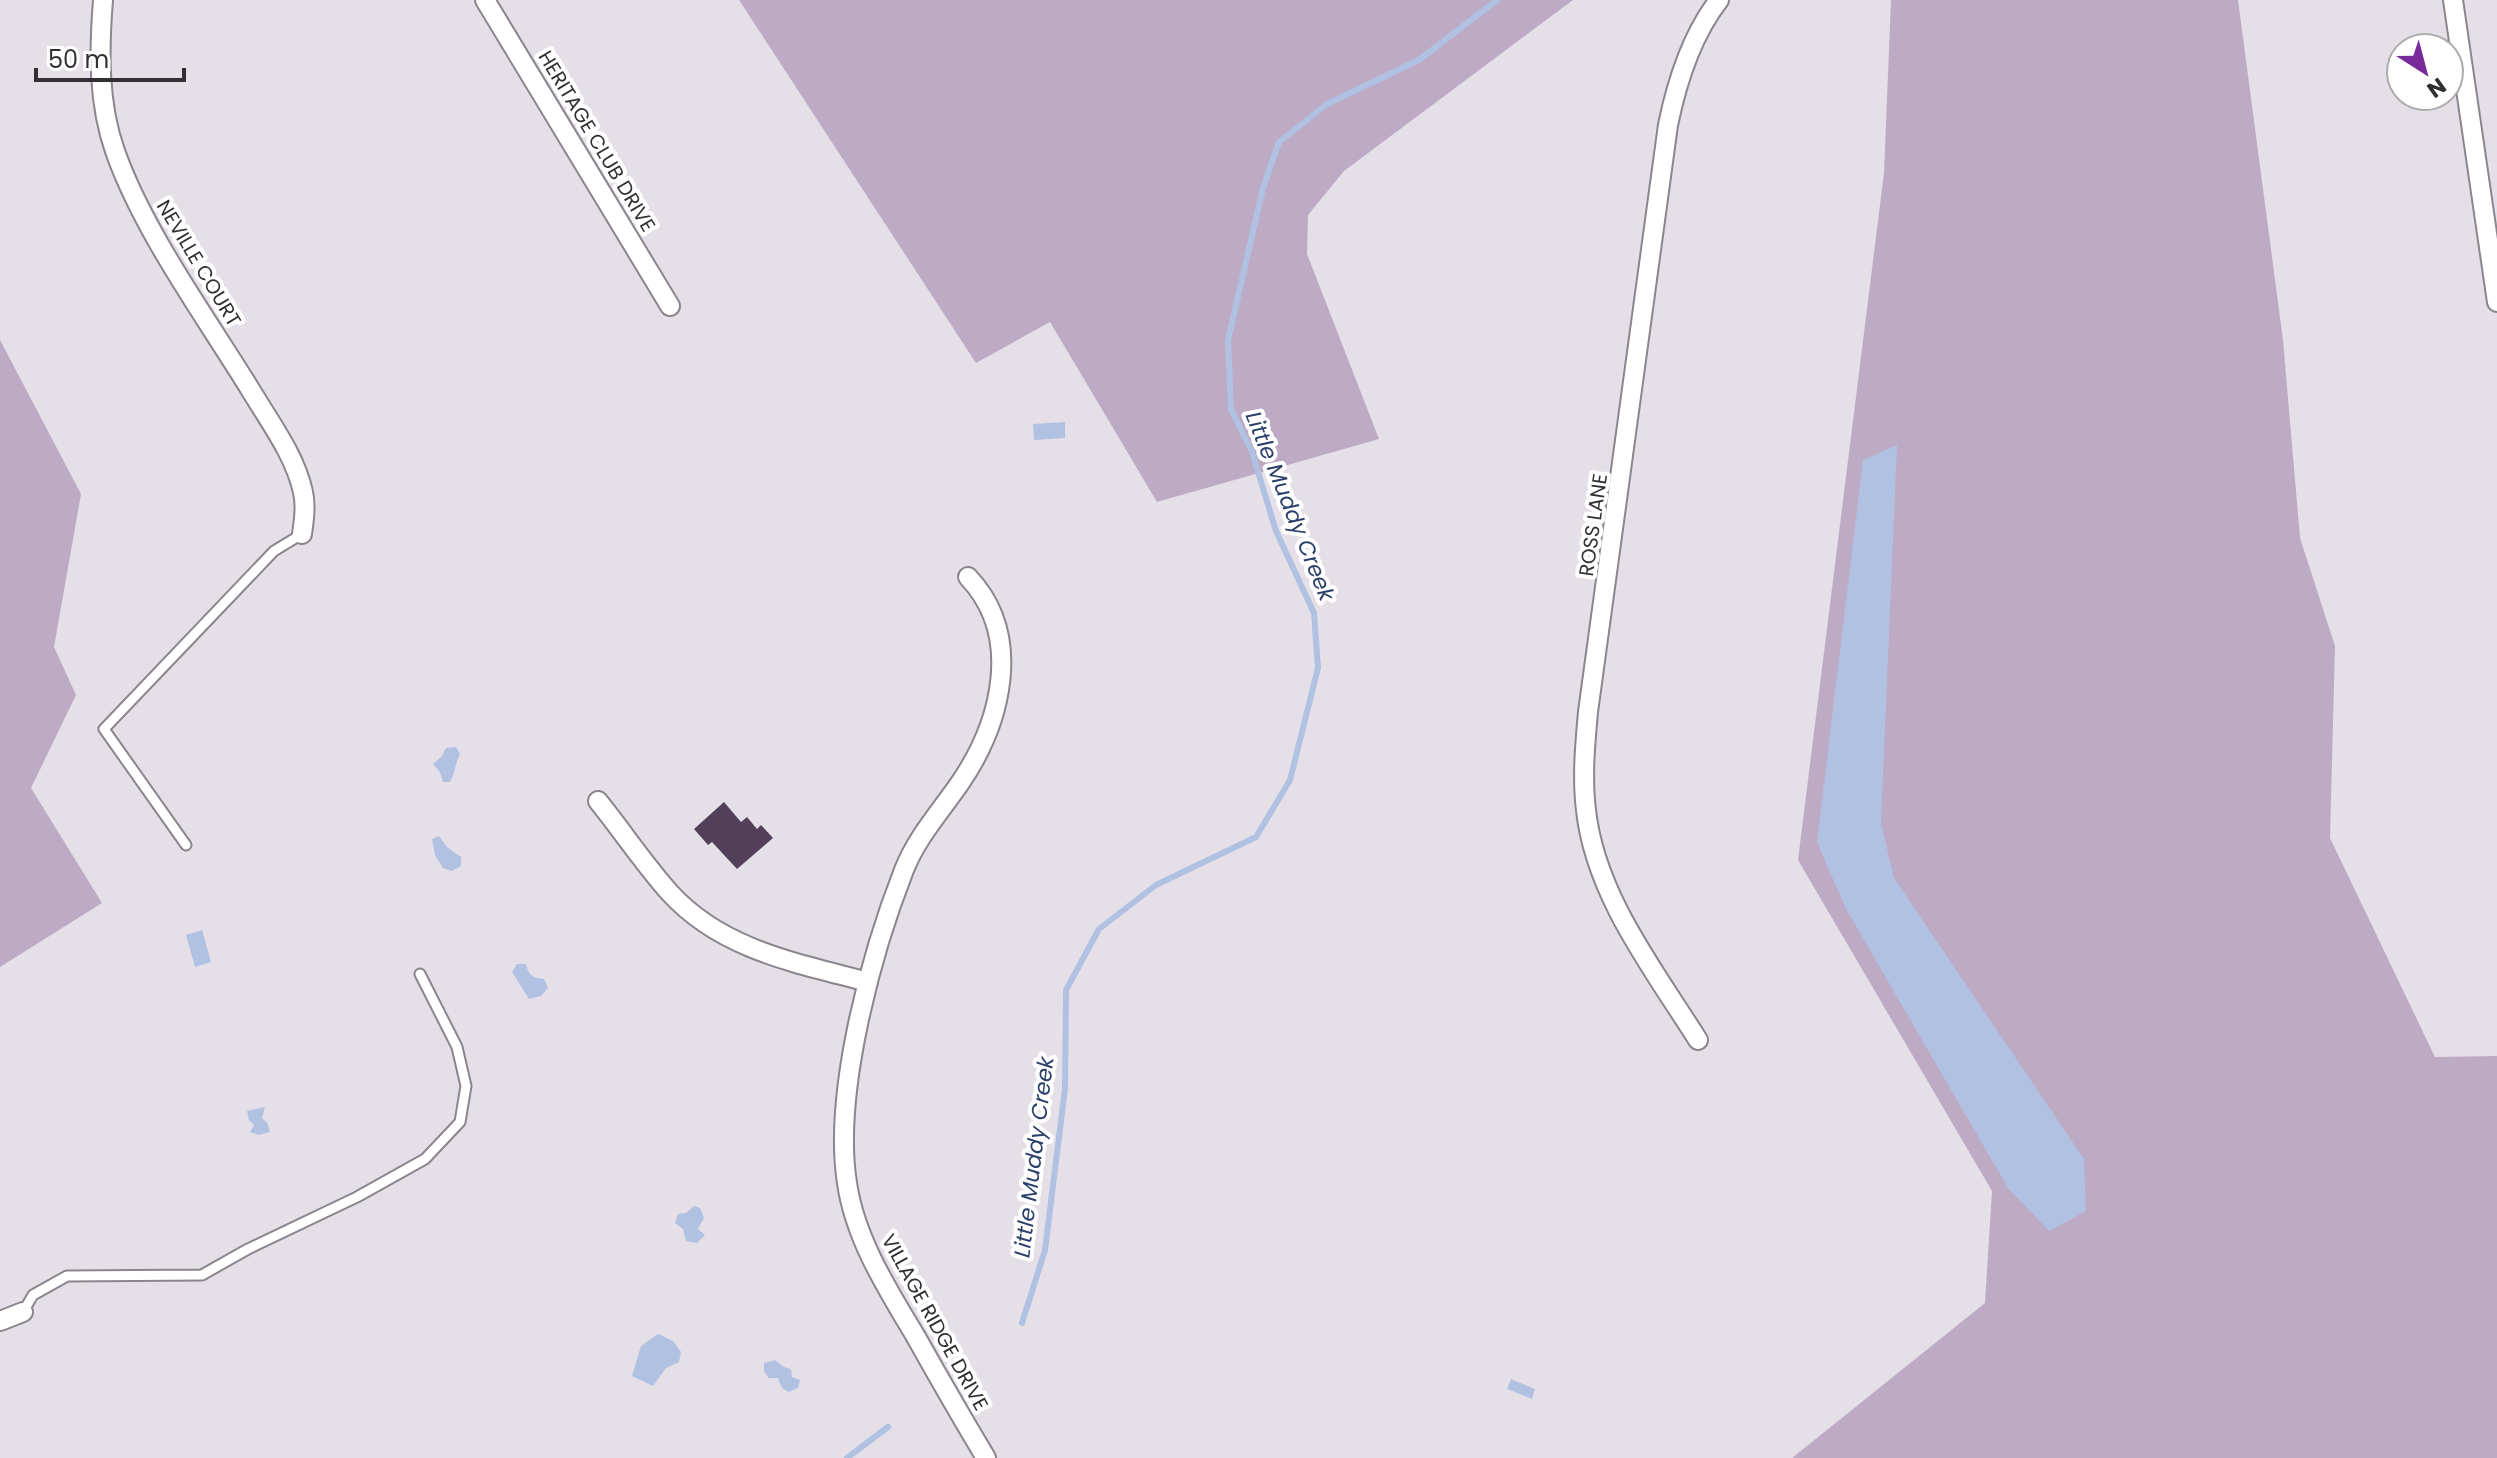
<svg xmlns="http://www.w3.org/2000/svg" width="2497" height="1458" viewBox="0 0 2497 1458" font-family="Poppins,sans-serif">
	<style>
		.green { fill: #bdaac5 }
		.water { fill: #b1c1e1 }
		.lines { fill: none; stroke-linecap: round; stroke-linejoin: round }
		.stream { stroke: #b1c1e1; stroke-width: 6 }
		.building { fill: #523f59 }
		.service-casing { stroke: #8b868d; stroke-width: 13 }
		.minor-casing { stroke: #8b868d; stroke-width: 22 }
		.service { stroke: #fff; stroke-width: 9 }
		.minor { stroke: #fff; stroke-width: 18 }
		.labels { text-anchor: middle; dominant-baseline: central; stroke-width: 8; stroke-linejoin: round; paint-order: stroke }
		.street-label { font-size: 20px; fill: #322f32; stroke: #fff }
		.water-label { font-size: 22px; font-style: italic; fill: #2c406b; stroke: #fff }
	</style>
	<rect width="100%" height="100%" fill="#e5e0e8"/>
	<!-- green -->
	<g class="green">
		<path d="M 739,0 L 1573,0 L 1344,171 L 1308,215 L 1307,254 L 1379,439 L 1157,502 L 1050,322 L 976,363 Z"/>
		<path d="M 1891,0 L 2238,0 L 2283,340 L 2300,538 L 2335,646 L 2330,838 L 2435,1057 L 2497,1056 L 2497,1458 L 1792,1458 L 1985,1303 L 1992,1191 L 1798,860 L 1884,173 Z"/>
		<path d="M 0,340 L 81,494 L 54,647 L 76,695 L 31,788 L 102,903 L 0,967 Z"/>
	</g>
	<!-- water -->
	<g class="water">
		<path d="M 1065,422 L 1065,438 L 1034,440 L 1033,424 Z"/>
		<path d="M 1897,445 L 1881,823 L 1894,878 L 2084,1159 L 2086,1211 L 2049,1231 L 2008,1188 L 1846,909 L 1817,842 L 1863,460 Z"/>
		<path d="M 456,747 L 460,754 C 455,764 455,773 450,782 L 443,782 L 440,772 L 433,764 L 442,756 L 446,748 Z"/>
		<path d="M 439,836 L 447,847 L 461,857 L 461,866 L 452,871 L 443,868 L 435,855 L 432,839 Z"/>
		<path d="M 202,930 L 211,962 L 195,967 L 186,935 Z"/>
		<path d="M 517,964 L 526,964 C 529,976 533,978 544,979 L 548,988 L 541,996 L 529,999 L 512,972 Z"/>
		<path d="M 265,1107 L 262,1118 L 268,1124 L 270,1132 L 259,1135 L 250,1132 L 254,1125 L 249,1120 L 247,1111 Z"/>
		<path d="M 694,1206 L 700,1208 L 704,1218 L 698,1229 L 705,1235 L 697,1243 L 686,1241 L 683,1229 L 675,1223 L 678,1214 L 686,1213 Z"/>
		<path d="M 658,1334 L 673,1341 L 681,1352 L 679,1362 L 666,1368 L 653,1386 L 632,1376 L 641,1346 Z"/>
		<path d="M 775,1360 L 784,1367 L 791,1369 L 792,1377 L 800,1380 L 798,1388 L 789,1392 L 782,1388 L 778,1378 L 769,1378 L 764,1371 L 764,1363 Z"/>
		<path d="M 1511,1379 L 1535,1389 L 1532,1399 L 1507,1389 Z"/>
	</g>
	<g class="lines">
		<!-- stream -->
		<g class="stream">
			<path d="M 1022,1323 L 1045,1250 L 1065,1089 L 1066,990 L 1099,929 L 1156,885 L 1256,837 L 1290,780 L 1318,668 L 1314,613 L 1276,531 L 1252,452 L 1231,409 L 1228,340 L 1263,188 L 1279,142 L 1327,104 L 1419,60 L 1497,0"/>
			<path d="M 847,1458 L 888,1427"/>
		</g>
	</g>
	<!-- building -->
	<path class="building" d="M 724,802 L 741,822 L 747,817 L 757,829 L 761,825 L 773,838 L 737,869 L 712,842 L 708,845 L 694,829 Z"/>
	<g class="lines">
		<!-- service casing -->
		<g class="service-casing">
			<g id="service">
				<path d="M 186,845 L 104,729 L 274,551 L 302,534"/>
				<path d="M 23,1312 L 33,1295 L 67,1276 L 202,1275 L 248,1249 L 357,1197 L 425,1159 L 460,1122 L 466,1086 L 457,1047 L 420,974"/>
			</g>
		</g>
		<!-- minor casing -->
		<g class="minor-casing">
			<g id="minor">
				<path d="M 103,0 C 99,50 98,103 115,151 C 143,231 205,316 250,389 C 269,421 295,455 303,492 C 306,506 304,520 302,534"/>
				<path d="M 485,0 L 670,306"/>
				<path d="M 2453,0 L 2497,302"/>
				<path d="M 968,577 C 1024,636 1001,723 960,783 C 940,812 917,837 904,870 C 871,954 833,1094 847,1183 C 855,1239 888,1290 916,1337 C 939,1378 962,1418 986,1458"/>
				<path d="M 598,801 C 623,832 644,864 670,893 C 722,950 797,963 868,982"/>
				<path d="M 1698,1040 C 1654,970 1595,895 1586,810 C 1582,778 1585,745 1588,712 L 1668,125 C 1677,81 1691,36 1719,0"/>
				<path d="M 0,1321 L 23,1312"/>
			</g>
		</g>
		<!-- service -->
		<use href="#service" class="service"/>
		<!-- minor -->
		<use href="#minor" class="minor"/>
	</g>
	<g class="labels">
		<!-- street labels -->
		<g class="street-label">
			<text transform="translate(597 141) rotate(59)">HERITAGE CLUB DRIVE</text>
			<text transform="translate(199 263) rotate(59)">NEVILLE COURT</text>
			<text transform="translate(1593 525) rotate(-82)">ROSS LANE</text>
			<text transform="translate(935 1322) rotate(61)">VILLAGE RIDGE DRIVE</text>
		</g>
		<!-- water labels -->
		<g class="water-label">
			<text transform="translate(1290 506) rotate(68)">Little Muddy Creek</text>
			<text transform="translate(1034 1157) rotate(-83)">Little Muddy Creek</text>
		</g>
	</g>
	<!-- north arrow -->
	<g transform="translate(2425 72) rotate(144)"><circle r="38" fill="#ffffff" stroke="#adacad" stroke-width="2"/>
	<path d="M0-6L14 30L0 20L-14 30Z" fill="#782a9b"/>
	<text y="-12" font-size="22" font-weight="bold" text-anchor="middle" fill="#322f32">N</text>
	</g>
	<!-- scale -->
	<path d="M36 68v12h148v-12" fill="none" stroke="#322f32" stroke-width="4"/>
	<text x="48" y="68" font-size="24" fill="#322f32" stroke="#ffffff" stroke-width="6" paint-order="stroke">50 m</text>
</svg>
